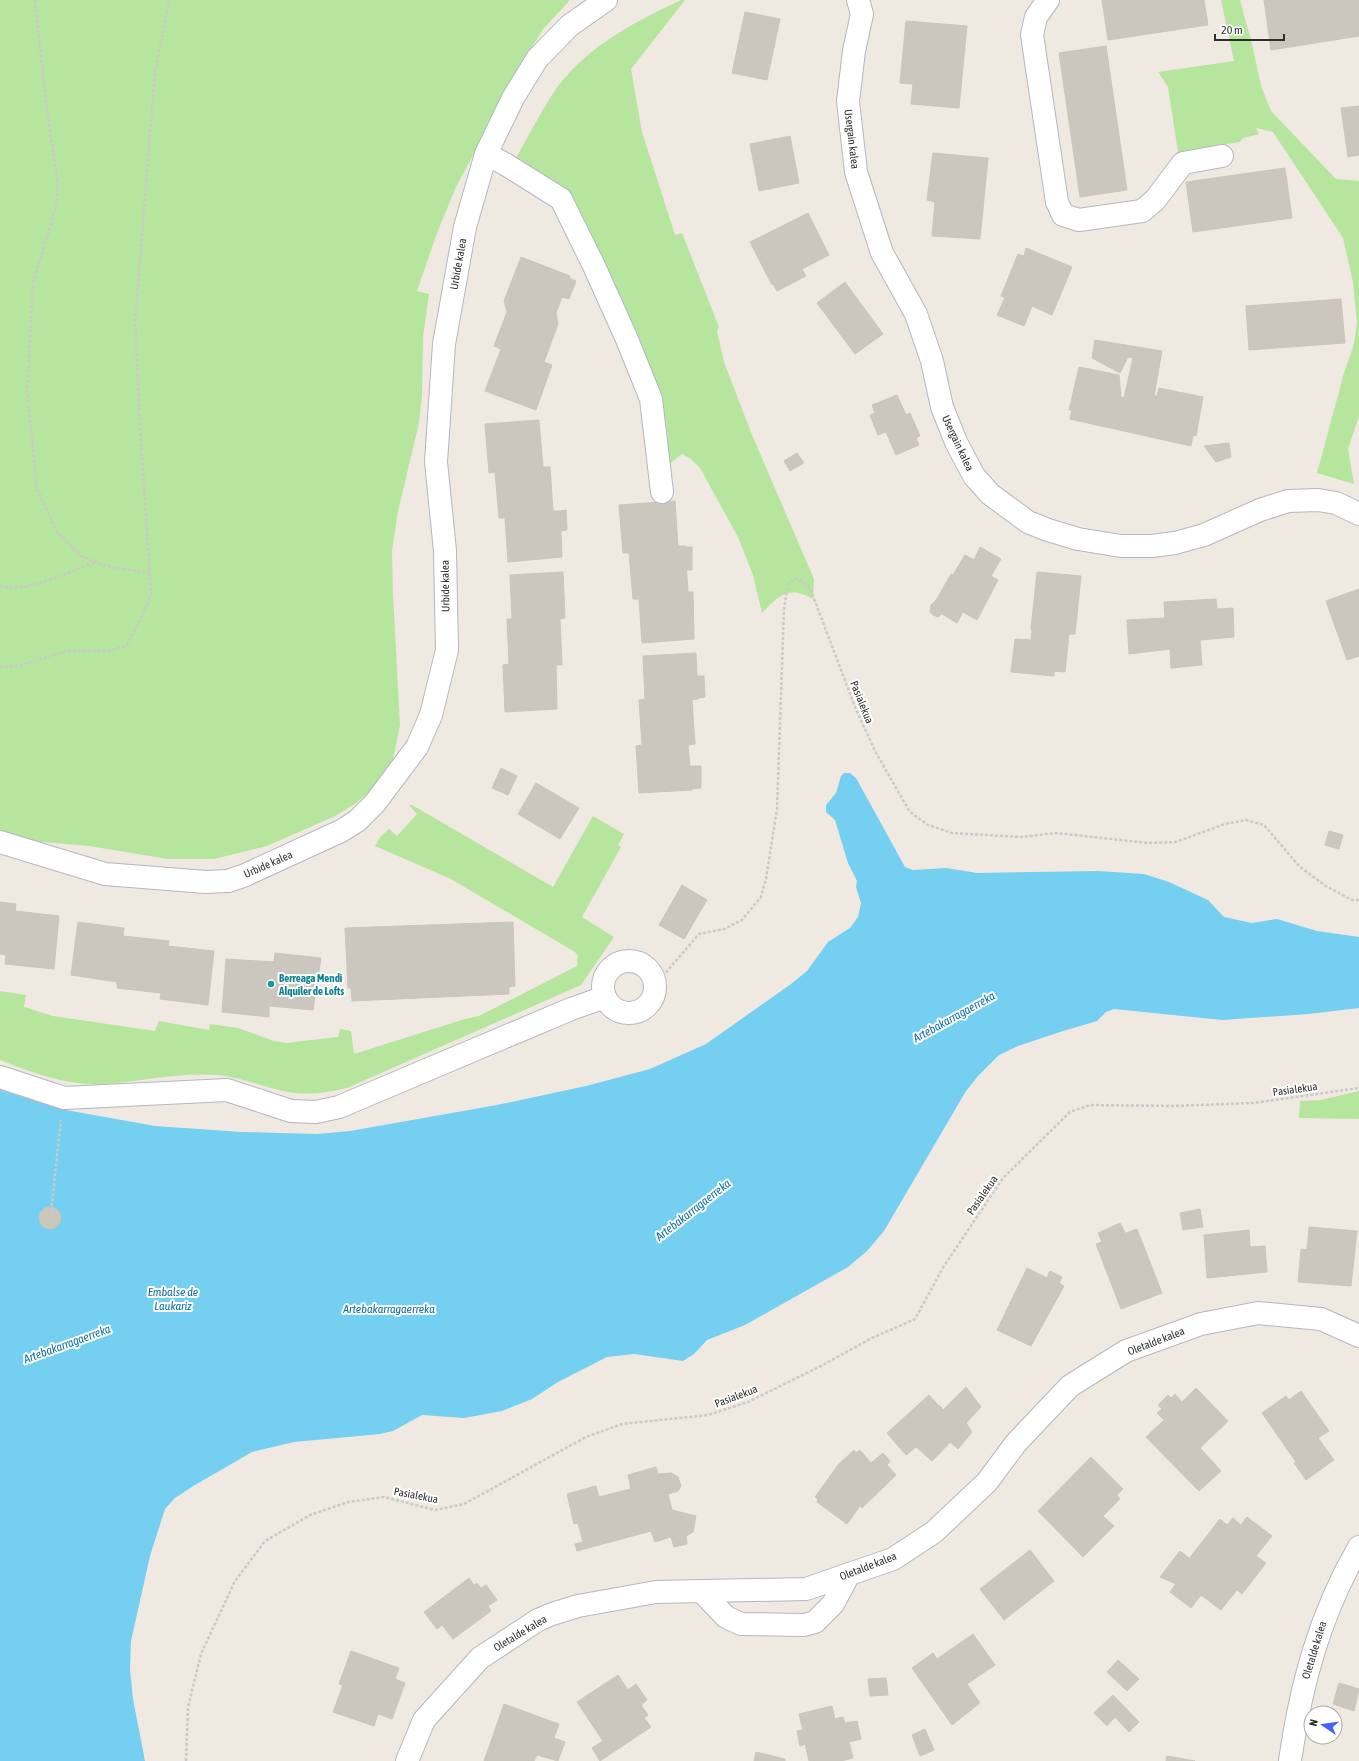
<svg xmlns="http://www.w3.org/2000/svg" width="1359" height="1761" viewBox="0 0 1359 1761" font-family="'Asap Condensed',sans-serif">
	<style>
		.green { fill: #b6e59e }
		.water { fill: #75cff0 }
		.building { fill: #cbc7bf; stroke: #cbc5ba }
		.lines { fill: none; stroke-linecap: round; stroke-linejoin: round }
		.minor-casing { stroke: #b4b7c1; stroke-width: 24 }
		.path { stroke: #c9c9c9; stroke-width: 2.5; stroke-dasharray: 3 2; stroke-linecap: butt }
		.minor { stroke: #fff; stroke-width: 22 }
		.culture-dot { fill: #0f9aa8; stroke: #fff; stroke-width: 1.5 }
		.labels { text-anchor: middle; dominant-baseline: central; stroke-width: 4; stroke-linejoin: round; paint-order: stroke }
		.street-label { font-size: 11px; fill: #2e2e2e; stroke: #fff }
		.culture-label { font-size: 11px; font-weight: bold; fill: #0d838f; stroke: #fff; text-anchor: start }
		.water-label { font-size: 12px; font-style: italic; fill: #0d6fa3; stroke: #fff }
	</style>
	<rect width="100%" height="100%" fill="#efe9e1"/>
	<!-- green -->
	<g class="green">
		<path d="M 0,0 L 570,0 L 544,28 L 528,53 L 456,187 L 437,233 L 417,291 L 429,294 L 423,337 L 422,396 L 419,423 L 398,511 L 392,551 L 393,594 L 400,725 L 392,764 L 374,788 L 355,804 L 335,816 L 267,846 L 214,859 L 168,859 L 89,846 L 20,840 L 0,836 Z"/>
		<path d="M 681,0 L 685,0 L 631,69 L 642,132 L 675,235 L 682,233 L 719,327 L 717,331 L 724,362 L 752,435 L 814,579 L 813,599 C 789,585 779,595 762,613 L 753,575 L 738,537 L 700,468 L 691,459 L 682,454 L 668,465 L 668,435 L 661,406 L 643,347 L 614,283 L 582,224 L 516,158 C 528,137 539,115 552,95 C 582,49 634,22 681,0 Z"/>
		<path d="M 1221,0 L 1240,0 L 1252,44 L 1261,86 L 1271,111 L 1336,179 L 1359,181 L 1359,416 L 1348,449 L 1354,484 L 1317,473 L 1344,373 L 1354,344 L 1357,323 L 1353,282 L 1343,238 L 1273,132 L 1256,128 L 1259,134 L 1243,138 L 1240,142 L 1178,152 L 1168,87 L 1158,72 L 1234,61 Z"/>
		<path d="M 409,805 L 412,805 L 553,887 L 593,816 L 624,834 L 618,845 L 621,847 L 582,917 L 614,937 L 581,985 L 347,1088 C 326,1093 305,1096 283,1091 C 260,1086 240,1077 216,1075 C 178,1072 141,1082 103,1084 C 67,1086 34,1073 0,1060 L 0,991 L 26,995 L 24,1007 L 53,1016 L 155,1031 L 159,1021 L 209,1030 L 210,1024 L 238,1028 L 274,1041 L 286,1043 L 338,1037 L 340,1029 L 351,1031 L 354,1054 L 465,1019 L 479,1016 L 577,966 L 578,956 L 575,952 L 451,879 L 375,846 L 380,837 L 389,829 L 397,836 L 417,814 Z"/>
		<path d="M 1359,1091 L 1359,1119 L 1299,1118 L 1300,1101 L 1321,1100 Z"/>
	</g>
	<!-- water -->
	<path class="water" d="M 844,773 L 850,773 L 856,778 L 905,867 L 913,870 L 946,868 L 977,873 L 1098,871 L 1144,874 L 1169,882 L 1208,900 L 1224,917 L 1252,923 L 1277,919 L 1317,931 L 1359,937 L 1359,1008 L 1308,1014 L 1222,1020 L 1114,1009 L 1106,1012 L 1097,1021 L 1060,1032 L 1018,1046 L 999,1055 L 978,1076 L 966,1091 L 884,1231 L 867,1251 L 848,1267 L 745,1325 L 707,1340 L 694,1354 L 683,1361 L 634,1354 L 607,1357 L 558,1382 L 532,1399 L 502,1411 L 464,1418 L 422,1415 L 393,1431 L 380,1434 L 294,1442 L 252,1452 L 195,1485 L 175,1498 L 165,1509 L 150,1556 L 131,1641 L 130,1669 L 133,1699 L 145,1761 L 0,1761 L 0,1090 L 66,1110 L 155,1126 L 242,1132 L 317,1134 L 350,1131 L 497,1105 L 586,1086 L 650,1069 L 706,1044 L 791,984 L 807,971 L 828,942 L 850,928 L 858,917 L 861,903 L 856,887 L 857,881 L 848,863 L 835,820 L 826,812 L 826,805 L 836,793 L 841,776 Z"/>
	<!-- building -->
	<g class="building">
		<path d="M 1102,0 L 1204,0 L 1208,25 L 1108,40 Z"/>
		<path d="M 1264,0 L 1359,0 L 1359,36 L 1271,50 Z"/>
		<path d="M 745,12 L 780,19 L 767,80 L 732,73 Z"/>
		<path d="M 906,21 L 967,26 L 959,108 L 911,104 L 913,84 L 900,83 Z"/>
		<path d="M 1106,46 L 1127,190 L 1080,197 L 1059,53 Z"/>
		<path d="M 1359,106 L 1359,155 L 1348,157 L 1341,108 Z"/>
		<path d="M 790,136 L 799,183 L 759,191 L 750,144 Z"/>
		<path d="M 933,153 L 988,158 L 980,239 L 932,236 L 935,202 L 927,200 Z"/>
		<path d="M 1285,168 L 1292,218 L 1193,232 L 1186,182 Z"/>
		<path d="M 808,213 L 829,255 L 802,269 L 806,276 L 777,291 L 773,284 L 772,285 L 750,242 Z"/>
		<path d="M 1026,248 L 1072,267 L 1052,315 L 1032,306 L 1024,326 L 997,315 L 1005,298 L 1001,296 L 1018,254 L 1024,256 Z"/>
		<path d="M 521,257 L 570,276 L 556,313 L 558,324 L 544,362 L 552,365 L 536,410 L 485,391 L 501,349 L 494,346 L 507,312 L 504,301 Z"/>
		<path d="M 569,278 L 576,281 L 569,299 L 562,297 Z"/>
		<path d="M 845,282 L 883,334 L 855,354 L 817,303 Z"/>
		<path d="M 1341,299 L 1345,343 L 1249,350 L 1246,306 Z"/>
		<path d="M 1095,340 L 1162,351 L 1154,396 L 1157,396 L 1159,388 L 1203,397 L 1196,436 L 1193,435 L 1191,446 L 1070,419 L 1072,410 L 1069,410 L 1079,367 L 1119,375 L 1121,397 L 1124,398 L 1133,358 L 1128,357 L 1120,373 L 1092,358 Z"/>
		<path d="M 897,395 L 906,415 L 910,413 L 920,436 L 916,438 L 919,445 L 896,455 L 886,432 L 878,435 L 870,415 L 875,413 L 872,405 Z"/>
		<path d="M 539,420 L 543,467 L 550,467 L 553,511 L 560,511 L 562,557 L 508,562 L 505,518 L 499,518 L 495,472 L 489,473 L 485,424 Z"/>
		<path d="M 1229,443 L 1231,457 L 1216,462 L 1204,446 Z"/>
		<path d="M 797,453 L 804,463 L 790,471 L 784,461 Z"/>
		<path d="M 675,501 L 678,546 L 685,546 L 688,592 L 693,592 L 694,639 L 642,643 L 639,599 L 633,599 L 629,553 L 623,553 L 619,505 Z"/>
		<path d="M 566,510 L 567,530 L 561,531 L 560,511 Z"/>
		<path d="M 685,547 L 692,547 L 692,570 L 687,570 Z"/>
		<path d="M 980,547 L 1001,559 L 991,576 L 998,580 L 977,620 L 963,612 L 957,623 L 942,614 L 938,617 L 933,615 L 930,612 L 931,605 L 937,599 L 951,574 L 953,575 L 965,555 L 974,560 Z"/>
		<path d="M 563,572 L 565,618 L 560,619 L 562,665 L 556,665 L 557,709 L 505,712 L 503,665 L 509,664 L 507,619 L 512,619 L 510,575 Z"/>
		<path d="M 1037,572 L 1081,576 L 1075,634 L 1069,634 L 1065,672 L 1054,671 L 1054,676 L 1011,672 L 1015,639 L 1031,640 L 1032,630 L 1031,629 Z"/>
		<path d="M 1359,589 L 1359,656 L 1347,660 L 1326,601 Z"/>
		<path d="M 1216,599 L 1217,609 L 1233,608 L 1234,637 L 1200,640 L 1202,665 L 1171,668 L 1170,649 L 1129,654 L 1127,620 L 1165,618 L 1164,602 Z"/>
		<path d="M 696,653 L 698,699 L 692,700 L 695,744 L 688,745 L 692,790 L 639,793 L 636,746 L 642,745 L 639,700 L 645,699 L 643,656 Z"/>
		<path d="M 697,676 L 704,676 L 705,697 L 698,698 Z"/>
		<path d="M 690,766 L 701,766 L 701,788 L 691,789 Z"/>
		<path d="M 501,768 L 517,776 L 508,795 L 492,788 Z"/>
		<path d="M 536,783 L 579,808 L 560,839 L 518,814 Z"/>
		<path d="M 1329,831 L 1343,835 L 1339,849 L 1325,845 Z"/>
		<path d="M 682,885 L 707,900 L 684,939 L 659,925 Z"/>
		<path d="M 0,902 L 16,904 L 15,911 L 59,916 L 54,969 L 5,964 L 6,955 L 0,954 Z"/>
		<path d="M 78,922 L 124,928 L 123,936 L 169,941 L 168,946 L 214,951 L 208,1005 L 160,999 L 161,993 L 117,988 L 117,982 L 71,975 Z"/>
		<path d="M 513,922 L 515,986 L 509,987 L 509,994 L 352,1001 L 351,988 L 348,988 L 345,928 Z"/>
		<path d="M 275,953 L 321,958 L 313,1010 L 269,1006 L 269,1017 L 222,1012 L 226,959 L 274,962 Z"/>
		<circle cx="50" cy="1218" r="11"/>
		<path d="M 1200,1209 L 1203,1227 L 1183,1230 L 1180,1213 Z"/>
		<path d="M 1120,1223 L 1125,1233 L 1102,1242 L 1098,1233 Z"/>
		<path d="M 1309,1227 L 1357,1231 L 1351,1286 L 1298,1282 L 1301,1249 L 1307,1250 Z"/>
		<path d="M 1137,1229 L 1162,1293 L 1121,1309 L 1096,1244 Z"/>
		<path d="M 1249,1230 L 1250,1247 L 1265,1246 L 1267,1272 L 1207,1278 L 1204,1235 Z"/>
		<path d="M 1027,1268 L 1047,1278 L 1050,1271 L 1062,1277 L 1059,1283 L 1064,1286 L 1031,1346 L 997,1330 Z"/>
		<path d="M 966,1387 L 981,1407 L 966,1423 L 957,1424 L 943,1410 Z"/>
		<path d="M 1196,1388 L 1228,1421 L 1200,1448 L 1221,1471 L 1199,1491 L 1146,1437 L 1164,1420 L 1157,1413 L 1162,1409 L 1158,1405 L 1168,1395 L 1171,1398 L 1175,1394 L 1182,1402 Z"/>
		<path d="M 1301,1391 L 1329,1431 L 1318,1438 L 1334,1460 L 1306,1480 L 1294,1463 L 1296,1462 L 1262,1413 L 1286,1396 L 1289,1400 Z"/>
		<path d="M 929,1395 L 938,1405 L 905,1437 L 916,1447 L 906,1455 L 887,1433 Z"/>
		<path d="M 939,1405 L 962,1430 L 932,1461 L 905,1437 Z"/>
		<path d="M 966,1423 L 972,1432 L 958,1449 L 950,1442 L 962,1430 L 957,1424 Z"/>
		<path d="M 854,1450 L 856,1453 L 860,1450 L 871,1463 L 883,1453 L 890,1461 L 887,1465 L 896,1475 L 862,1508 L 860,1506 L 847,1524 L 817,1502 L 818,1499 L 815,1497 L 838,1465 Z"/>
		<path d="M 1091,1457 L 1123,1489 L 1117,1495 L 1120,1499 L 1103,1516 L 1114,1526 L 1083,1557 L 1038,1511 Z"/>
		<path d="M 656,1467 L 662,1488 L 666,1486 L 672,1510 L 696,1516 L 693,1532 L 686,1536 L 687,1544 L 674,1547 L 671,1537 L 655,1542 L 651,1531 L 577,1551 L 575,1544 L 583,1542 L 578,1523 L 574,1524 L 567,1494 L 596,1486 L 599,1497 L 631,1489 L 628,1475 Z"/>
		<path d="M 671,1473 L 678,1477 L 681,1486 L 678,1491 L 668,1494 L 666,1486 L 662,1488 L 658,1474 Z"/>
		<path d="M 1247,1517 L 1272,1536 L 1256,1556 L 1266,1563 L 1242,1594 L 1237,1590 L 1221,1610 L 1201,1595 L 1191,1608 L 1170,1592 L 1178,1581 L 1174,1578 L 1220,1519 L 1227,1525 L 1233,1518 L 1241,1525 Z"/>
		<path d="M 1030,1550 L 1054,1581 L 1004,1620 L 980,1589 Z"/>
		<path d="M 1180,1551 L 1189,1558 L 1174,1578 L 1178,1581 L 1176,1584 L 1160,1577 Z"/>
		<path d="M 469,1578 L 474,1585 L 477,1583 L 481,1588 L 486,1585 L 497,1600 L 488,1606 L 491,1611 L 453,1639 L 442,1625 L 437,1629 L 424,1612 Z"/>
		<path d="M 973,1634 L 995,1665 L 967,1684 L 980,1703 L 952,1725 L 912,1668 L 933,1653 L 937,1659 Z"/>
		<path d="M 351,1651 L 399,1668 L 395,1679 L 405,1683 L 392,1719 L 378,1714 L 374,1726 L 333,1712 L 343,1685 L 339,1684 Z"/>
		<path d="M 1118,1660 L 1139,1679 L 1127,1691 L 1107,1672 Z"/>
		<path d="M 618,1675 L 628,1690 L 636,1684 L 647,1700 L 641,1705 L 648,1715 L 644,1718 L 651,1727 L 600,1761 L 592,1748 L 603,1741 L 577,1702 Z"/>
		<path d="M 886,1678 L 888,1695 L 870,1696 L 868,1679 Z"/>
		<path d="M 1339,1683 L 1359,1689 L 1354,1711 L 1333,1704 Z"/>
		<path d="M 1113,1695 L 1139,1722 L 1129,1732 L 1115,1717 L 1107,1726 L 1094,1713 Z"/>
		<path d="M 504,1704 L 559,1724 L 554,1738 L 565,1742 L 558,1761 L 537,1755 L 534,1761 L 484,1761 Z"/>
		<path d="M 832,1706 L 835,1719 L 843,1717 L 845,1723 L 857,1721 L 861,1739 L 849,1742 L 853,1758 L 841,1761 L 809,1761 L 805,1744 L 800,1746 L 797,1731 L 803,1730 L 799,1714 Z"/>
		<path d="M 925,1729 L 934,1750 L 920,1756 L 912,1735 Z"/>
		<path d="M 756,1752 L 785,1759 L 785,1761 L 754,1761 Z"/>
		<path d="M 1167,1756 L 1195,1761 L 1166,1761 Z"/>
	</g>
	<g class="lines">
		<!-- minor casing -->
		<g class="minor-casing">
			<g id="minor">
				<path d="M 858,0 L 862,14 L 854,51 L 848,101 L 856,172 L 882,253 L 916,314 L 932,361 L 942,407 L 956,442 L 974,476 L 990,494 L 1028,522 L 1048,530 L 1078,539 L 1121,546 L 1152,546 L 1175,543 L 1204,535 L 1260,510 L 1288,501 L 1318,500 L 1336,503 L 1359,514"/>
				<path d="M 1048,0 L 1036,17 L 1032,35 L 1057,202 L 1063,215 L 1079,220 L 1142,211 L 1155,200 L 1183,163 L 1222,156"/>
				<path d="M 486,154 L 505,164 L 561,199 L 594,266 L 626,337 L 651,399 L 662,492"/>
				<path d="M 0,842 L 105,874 L 206,882 L 228,881 L 243,876 L 341,831 L 357,821 L 375,803 L 417,747 L 431,715 L 447,650 L 445,551 L 436,462 L 444,344 L 465,227 L 486,154 L 513,98 L 537,59 L 569,26 L 606,0"/>
				<circle cx="629" cy="987" r="26"/>
				<path d="M 0,1077 L 64,1098 L 227,1090 L 291,1111 L 316,1112 L 339,1107 L 571,1009 L 605,997"/>
				<path d="M 702,1592 L 726,1617 L 741,1624 L 804,1625 L 815,1622 L 833,1604 L 849,1574"/>
				<path d="M 407,1761 L 424,1720 L 480,1658 L 538,1620 L 552,1614 L 578,1606 L 656,1592 L 806,1589 L 893,1559 L 934,1532 L 987,1482 L 1016,1443 L 1070,1386 L 1126,1351 L 1201,1324 L 1258,1313 L 1321,1319 L 1359,1336"/>
				<path d="M 1290,1761 C 1301,1684 1320,1614 1359,1547"/>
			</g>
		</g>
		<!-- path -->
		<g class="path">
			<path d="M 35,0 L 46,102 L 58,185 L 56,207 L 33,283 L 27,391 L 37,489 L 57,532 L 81,556 L 106,566 L 149,573"/>
			<path d="M 0,586 C 26,594 70,571 96,562"/>
			<path d="M 0,667 L 18,666 L 67,651 L 109,651 L 127,645 L 144,612 L 151,594 L 140,426 L 135,321 L 155,73 L 169,0"/>
			<path d="M 656,984 L 699,934 L 724,929 L 742,920 L 761,897 L 766,879 L 777,809 L 784,609 L 788,584 L 797,578 L 810,588 L 855,707 L 875,751 L 910,812 L 928,825 L 952,833 L 1021,837 L 1056,833 L 1148,843 L 1176,842 L 1225,824 L 1246,820 L 1264,825 L 1300,867 L 1326,886 L 1352,900 L 1359,900"/>
			<path d="M 50,1221 L 61,1120"/>
			<path d="M 186,1761 L 188,1707 L 201,1654 L 235,1581 L 265,1541 L 310,1515 L 348,1502 L 384,1497 L 435,1510 L 464,1504 L 586,1437 L 622,1424 L 708,1415 L 748,1402 L 819,1367 L 872,1338 L 915,1319 L 944,1266 L 1003,1178 L 1070,1112 L 1090,1105 L 1172,1106 L 1253,1103 L 1359,1088"/>
		</g>
		<!-- minor -->
		<use href="#minor" class="minor"/>
	</g>
	<!-- markers -->
	<circle class="culture-dot" cx="271" cy="984" r="4"/>
	<g class="labels">
		<!-- street labels -->
		<g class="street-label">
			<text transform="translate(852 139) rotate(83)">Usergain kalea</text>
			<text transform="translate(458 264) rotate(-80)">Urbide kalea</text>
			<text transform="translate(958 443) rotate(65)">Usergain kalea</text>
			<text transform="translate(445 586) rotate(-91)">Urbide kalea</text>
			<text transform="translate(862 702) rotate(68)">Pasialekua</text>
			<text transform="translate(268 864) rotate(-24)">Urbide kalea</text>
			<text transform="translate(1295 1089) rotate(-8)">Pasialekua</text>
			<text transform="translate(982 1195) rotate(-55)">Pasialekua</text>
			<text transform="translate(1156 1341) rotate(-21)">Oletalde kalea</text>
			<text transform="translate(736 1396) rotate(-21)">Pasialekua</text>
			<text transform="translate(416 1495) rotate(11)">Pasialekua</text>
			<text transform="translate(868 1566) rotate(-21)">Oletalde kalea</text>
			<text transform="translate(520 1633) rotate(-31)">Oletalde kalea</text>
			<text transform="translate(1314 1650) rotate(-73)">Oletalde kalea</text>
		</g>
		<!-- culture labels -->
		<g class="culture-label">
			<text x="279" y="978">Berreaga Mendi<tspan x="279" dy="13">Alquiler de Lofts</tspan></text>
		</g>
		<!-- water labels -->
		<g class="water-label">
			<text transform="translate(954 1017) rotate(-29)">Artebakarragaerreka</text>
			<text transform="translate(693 1210) rotate(-38)">Artebakarragaerreka</text>
			<text x="173" y="1292">Embalse de<tspan x="173" dy="14">Laukariz</tspan></text>
			<text x="389" y="1309">Artebakarragaerreka</text>
			<text transform="translate(67 1344) rotate(-20)">Artebakarragaerreka</text>
		</g>
	</g>
	<!-- north arrow -->
	<g transform="translate(1323 1725) rotate(283)"><circle r="19" fill="#ffffff" stroke="#ababab"/>
	<path d="M0-3L7 15L0 10L-7 15Z" fill="#4264fb"/>
	<text y="-6" font-size="11" font-weight="bold" text-anchor="middle" fill="#2e2e2e">N</text>
	</g>
	<!-- scale -->
	<path d="M1215 34v6h69v-6" fill="none" stroke="#2e2e2e" stroke-width="2"/>
	<text x="1221" y="34" font-size="12" fill="#2e2e2e" stroke="#ffffff" stroke-width="3" paint-order="stroke">20 m</text>
</svg>
